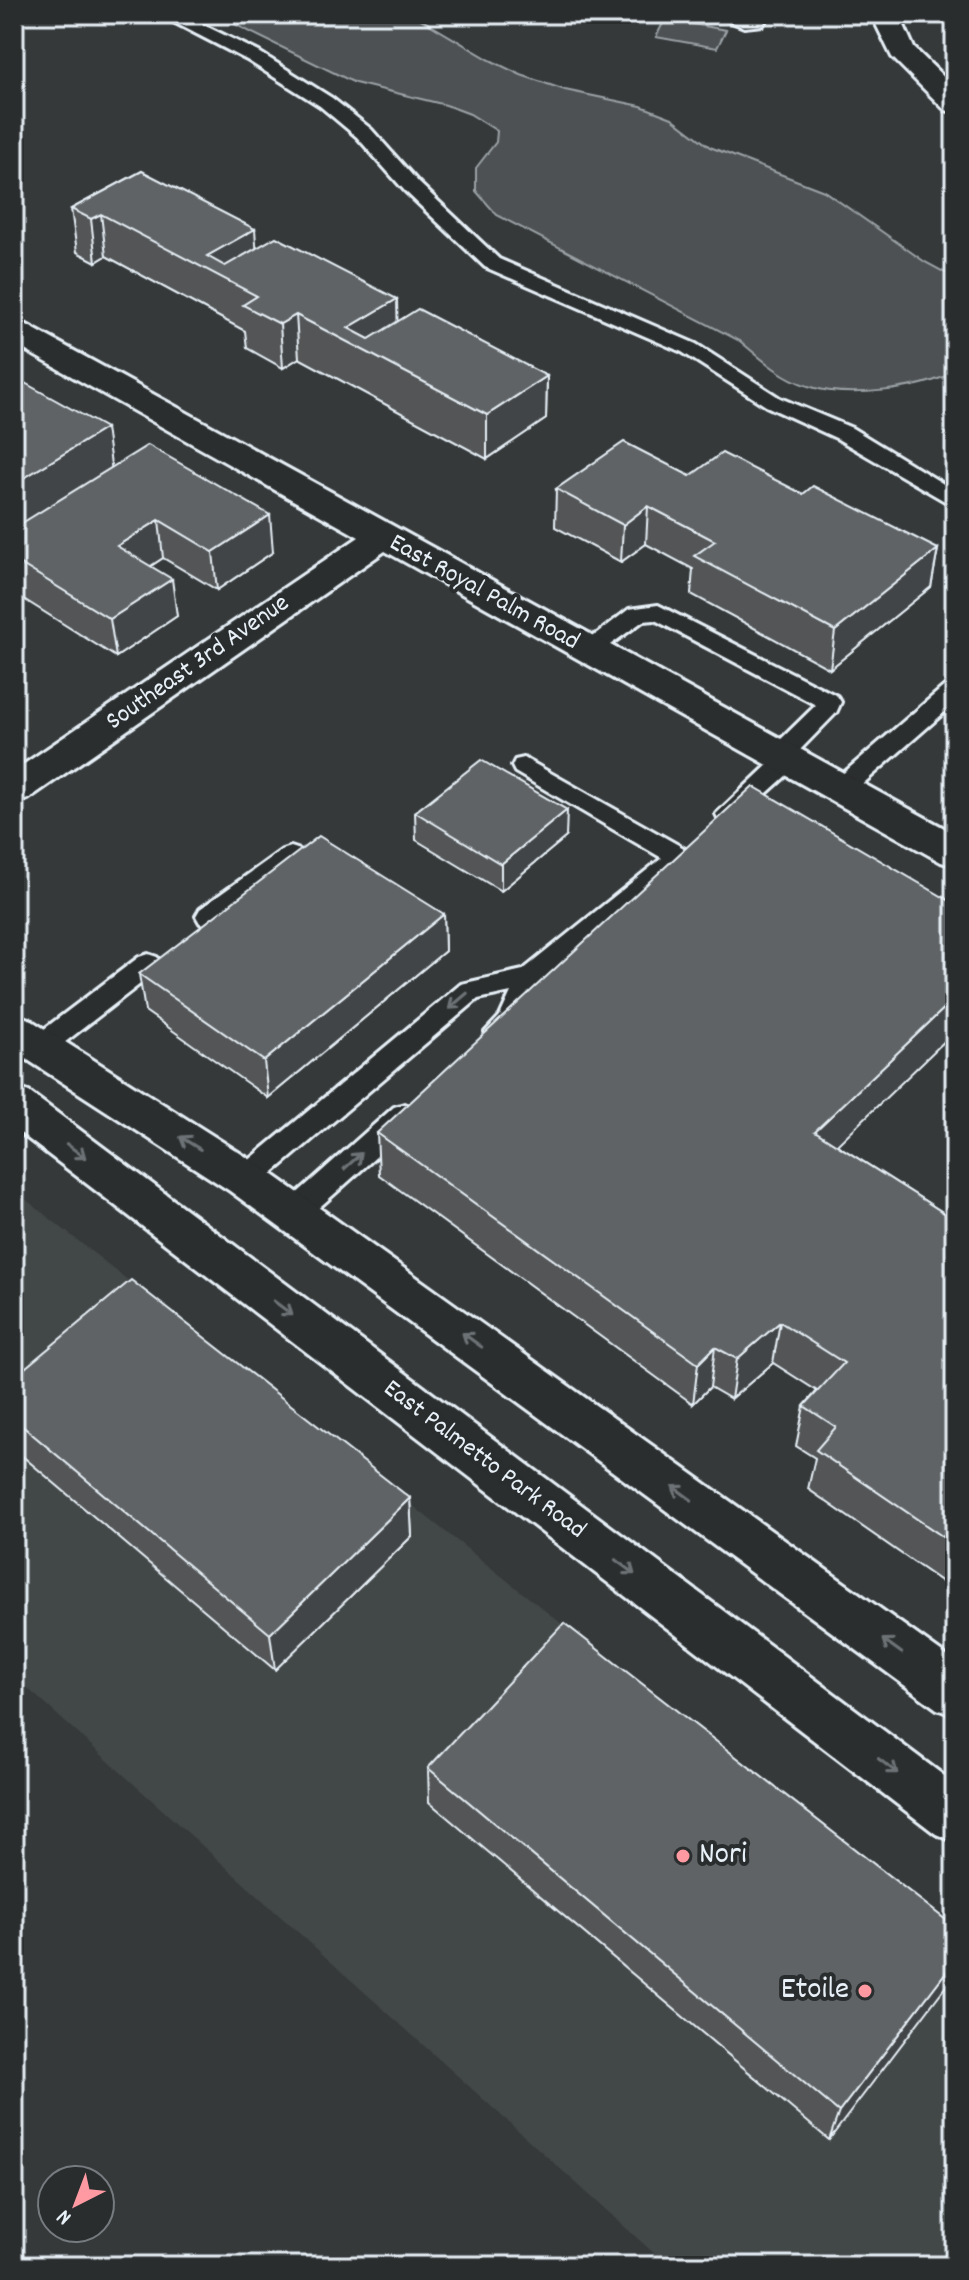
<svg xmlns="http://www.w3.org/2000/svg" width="969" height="2280" viewBox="0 0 969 2280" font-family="Dekko,sans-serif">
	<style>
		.built { fill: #424647 }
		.green { fill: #4d5152; stroke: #9aa1a5; stroke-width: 2 }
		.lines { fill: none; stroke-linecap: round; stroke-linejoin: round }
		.service-casing { stroke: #e8f1f8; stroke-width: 6 }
		.minor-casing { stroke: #e8f1f8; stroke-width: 6 }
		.secondary-casing { stroke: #e8f1f8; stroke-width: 6 }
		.service { fill: #2a2d2e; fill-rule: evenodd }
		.minor { fill: #2a2d2e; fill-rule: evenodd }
		.secondary { fill: #2a2d2e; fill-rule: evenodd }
		.wall { fill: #525557; stroke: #e8f1f8; stroke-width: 2 }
		.shaded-wall { fill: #424547; stroke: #e8f1f8; stroke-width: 2 }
		.building { fill: #5f6365; stroke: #e8f1f8; stroke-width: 2 }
		.oneway { stroke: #6c7275 }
		.poi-dot { fill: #ff9aa2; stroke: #2a2d2e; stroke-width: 3 }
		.labels { text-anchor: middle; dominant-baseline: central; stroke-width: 8; stroke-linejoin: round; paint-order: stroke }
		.street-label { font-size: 26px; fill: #e8f1f8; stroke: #2a2d2e }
		.near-poi-label { font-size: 32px; fill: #e8f1f8; stroke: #2a2d2e; text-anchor: start }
	</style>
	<rect width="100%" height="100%" fill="#35393a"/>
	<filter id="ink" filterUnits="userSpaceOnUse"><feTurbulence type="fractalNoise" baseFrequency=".0125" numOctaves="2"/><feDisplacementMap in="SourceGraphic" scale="16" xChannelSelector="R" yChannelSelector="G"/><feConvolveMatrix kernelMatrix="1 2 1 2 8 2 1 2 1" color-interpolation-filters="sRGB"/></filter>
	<g filter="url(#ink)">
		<!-- built -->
		<path class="built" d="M 14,1190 L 955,1935 L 955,2266 L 668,2266 L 14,1676 Z"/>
		<!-- green -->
		<g class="green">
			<path d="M 220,14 L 412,14 L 490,60 L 521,75 L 565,90 L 641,106 L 672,118 L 710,147 L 824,191 L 925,262 L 955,278 L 955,372 C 919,390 847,399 808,386 C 782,378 760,358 740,341 L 497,215 L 476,191 L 476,168 L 496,142 L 497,131 L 470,114 L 446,105 L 355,83 L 234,24 Z"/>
			<path d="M 665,19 L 726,30 L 717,48 L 656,37 Z"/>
		</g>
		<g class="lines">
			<!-- service casing -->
			<g class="service-casing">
				<g id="service">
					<path d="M 158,14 L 181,14 L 259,52 L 332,98 L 371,129 L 419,183 L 499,259 L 696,344 L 780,398 L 852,428 L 955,491 L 955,507 L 836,438 L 766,406 L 682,352 L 485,267 L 405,191 L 357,137 L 320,106 L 247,60 Z"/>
					<path d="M 726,14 L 747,17 L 770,14 L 763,25 L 744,27 L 729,21 Z"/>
					<path d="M 658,605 L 837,696 L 841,702 L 836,713 L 796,754 L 800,760 L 797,766 L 737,820 L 728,823 L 719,820 L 716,814 L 772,761 L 768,755 L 771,749 L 816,705 L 655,620 L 643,621 L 596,655 L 580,655 L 576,650 L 629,609 Z"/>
					<path d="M 955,682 L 955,703 L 850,795 L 841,797 L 832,795 L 829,789 L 832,783 L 947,684 Z"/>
					<path d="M 524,758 L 689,851 L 693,857 L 689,863 L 541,984 L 520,1029 L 508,1039 L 498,1042 L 488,1039 L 485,1032 L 500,1016 L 511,992 L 478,999 L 256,1187 L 246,1190 L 236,1187 L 232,1179 L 236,1171 L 461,984 L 523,970 L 662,858 L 515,772 L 512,766 L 515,760 Z"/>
					<path d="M 291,847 L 300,850 L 304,856 L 300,862 L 218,923 L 209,925 L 200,923 L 196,916 L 200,909 L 282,850 Z"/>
					<path d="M 148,954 L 157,957 L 161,964 L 157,971 L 51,1053 L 41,1056 L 31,1053 L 27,1046 L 31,1039 L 139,957 Z"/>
					<path d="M 404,1104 L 414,1107 L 418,1115 L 414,1123 L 304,1221 L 294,1224 L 284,1221 L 280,1213 L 284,1205 L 394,1107 Z"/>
				</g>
			</g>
			<!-- minor casing -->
			<g class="minor-casing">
				<g id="minor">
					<path d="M 871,14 L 899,14 L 914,48 L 955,88 L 955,113 L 945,110 L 892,57 Z"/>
					<path d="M 14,321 L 25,324 L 955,834 L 955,866 L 941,862 L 385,551 L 28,799 L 14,803 L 14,771 L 359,537 L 14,344 Z"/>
				</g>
			</g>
			<!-- secondary casing -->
			<g class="secondary-casing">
				<g id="secondary">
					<path d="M 14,1014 L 29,1019 L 262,1167 L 955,1662 L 955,1716 L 937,1709 L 230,1191 L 14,1051 Z"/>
					<path d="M 14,1087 L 29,1092 L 955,1784 L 955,1842 L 936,1834 L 14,1128 Z"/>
				</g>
			</g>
			<!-- service -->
			<use href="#service" class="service"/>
			<!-- minor -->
			<use href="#minor" class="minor"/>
			<!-- secondary -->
			<use href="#secondary" class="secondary"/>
		</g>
		<!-- wall -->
		<g class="wall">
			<path d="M 142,171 L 256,248 L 397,322 L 547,376 L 546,419 L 487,459 L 299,358 L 283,368 L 247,348 L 245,331 L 106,256 L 96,262 L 77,252 L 71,209 Z"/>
			<path d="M 14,377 L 111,467 L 273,552 L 217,590 L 163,558 L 151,566 L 177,616 L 116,657 L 14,593 Z"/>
			<path d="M 690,476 L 803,494 L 938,549 L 931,587 L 830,669 L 691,594 L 693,569 L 646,544 L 621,562 L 555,527 L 556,489 Z"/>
			<path d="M 415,812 L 566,837 L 501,891 L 416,840 Z"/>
			<path d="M 444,914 L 445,951 L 268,1098 L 145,1011 L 139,974 Z"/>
			<path d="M 377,1133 L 837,1145 L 955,1220 L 955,1591 L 808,1489 L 815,1458 L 796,1446 L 804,1406 L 817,1391 L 773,1363 L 731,1399 L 710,1387 L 693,1404 L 379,1175 Z"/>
			<path d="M 14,1377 L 410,1498 L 412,1536 L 275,1670 L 14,1449 Z"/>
			<path d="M 428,1768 L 955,1927 L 829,2140 L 429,1802 Z"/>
		</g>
		<!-- shaded-wall -->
		<g class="shaded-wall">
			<path d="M 101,214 L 106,256 L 96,262 L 91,219 Z"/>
			<path d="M 255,229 L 258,272 L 236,285 L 207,256 Z"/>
			<path d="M 397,299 L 398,342 L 375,356 L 348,328 Z"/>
			<path d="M 296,315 L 299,358 L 283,368 L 280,324 Z"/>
			<path d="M 547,376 L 546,419 L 487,459 L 487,415 Z"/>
			<path d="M 106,428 L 112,472 L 14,533 L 14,484 Z"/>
			<path d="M 648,506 L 646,544 L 621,562 L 623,525 Z"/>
			<path d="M 270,515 L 273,552 L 217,590 L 213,552 Z"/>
			<path d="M 159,520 L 163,558 L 123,584 L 117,546 Z"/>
			<path d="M 938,549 L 931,587 L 830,669 L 835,631 Z"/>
			<path d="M 172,579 L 177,616 L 116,657 L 110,619 Z"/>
			<path d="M 567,810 L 566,837 L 501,891 L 501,864 Z"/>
			<path d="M 444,914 L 445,951 L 268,1098 L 264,1061 Z"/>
			<path d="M 955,998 L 955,1031 L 808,1173 L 815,1131 Z"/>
			<path d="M 780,1322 L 773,1363 L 731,1399 L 737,1359 Z"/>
			<path d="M 715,1347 L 710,1387 L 693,1404 L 698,1364 Z"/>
			<path d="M 410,1498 L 412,1536 L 275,1670 L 270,1634 Z"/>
			<path d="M 955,1960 L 955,1974 L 829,2140 L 839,2112 Z"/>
		</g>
		<!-- building -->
		<g class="building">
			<path d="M 142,171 L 255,229 L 207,256 L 225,266 L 276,237 L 397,299 L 348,328 L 369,339 L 418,309 L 547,376 L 487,415 L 296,315 L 280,324 L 243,305 L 257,296 L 101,214 L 91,219 L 71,209 Z"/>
			<path d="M 14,377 L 106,428 L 14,484 Z"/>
			<path d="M 624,442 L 690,476 L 722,453 L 803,494 L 813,486 L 938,549 L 835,631 L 694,556 L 715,541 L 648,506 L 623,525 L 556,489 Z"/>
			<path d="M 148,445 L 270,515 L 213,552 L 159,520 L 117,546 L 172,579 L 110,619 L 14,560 L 14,528 Z"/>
			<path d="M 481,760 L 567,810 L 501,864 L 415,812 Z"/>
			<path d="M 753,786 L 955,904 L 955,998 L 815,1131 L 955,1220 L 955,1545 L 816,1450 L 836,1427 L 804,1406 L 844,1363 L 780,1322 L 737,1359 L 715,1347 L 698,1364 L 377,1133 Z"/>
			<path d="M 319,836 L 444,914 L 264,1061 L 139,974 Z"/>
			<path d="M 131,1280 L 410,1498 L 270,1634 L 14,1419 L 14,1377 Z"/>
			<path d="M 564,1623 L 955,1927 L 955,1960 L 839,2112 L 428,1768 Z"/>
		</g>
		<!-- one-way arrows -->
		<defs><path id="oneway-shaft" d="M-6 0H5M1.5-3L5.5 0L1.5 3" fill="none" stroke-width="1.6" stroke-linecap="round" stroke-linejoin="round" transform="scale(2)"/></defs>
		<g class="oneway">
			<use href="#oneway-shaft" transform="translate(458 1001) rotate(140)"/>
			<use href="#oneway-shaft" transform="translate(190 1143) rotate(-148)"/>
			<use href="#oneway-shaft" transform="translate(76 1151) rotate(37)"/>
			<use href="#oneway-shaft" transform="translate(353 1161) rotate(-42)"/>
			<use href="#oneway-shaft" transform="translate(283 1308) rotate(37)"/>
			<use href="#oneway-shaft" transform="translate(472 1340) rotate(-144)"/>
			<use href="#oneway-shaft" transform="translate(682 1493) rotate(-144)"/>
			<use href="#oneway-shaft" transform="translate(625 1567) rotate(37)"/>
			<use href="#oneway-shaft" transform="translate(892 1646) rotate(-144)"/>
			<use href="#oneway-shaft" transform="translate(888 1766) rotate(37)"/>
		</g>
	</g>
	<!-- markers -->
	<g class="poi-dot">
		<circle cx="683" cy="1856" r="8"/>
		<circle cx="865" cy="1991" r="8"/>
	</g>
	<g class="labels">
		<!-- street labels -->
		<g class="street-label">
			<text transform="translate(484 593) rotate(29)">East Royal Palm Road</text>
			<text transform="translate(198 663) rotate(-35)">Southeast 3rd Avenue</text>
			<text transform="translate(484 1460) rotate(37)">East Palmetto Park Road</text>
		</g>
		<!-- near-poi labels -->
		<g class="near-poi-label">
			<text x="699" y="1856">Nori</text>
			<text x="849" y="1991" text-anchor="end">Etoile</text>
		</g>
	</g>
	<!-- margin -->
	<rect width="969" height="2280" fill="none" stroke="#2a2d2e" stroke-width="48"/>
	<rect x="24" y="24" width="921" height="2232" fill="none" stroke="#e8f1f8" stroke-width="3" filter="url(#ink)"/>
	<!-- north arrow -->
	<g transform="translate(76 2204) rotate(222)"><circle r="38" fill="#2a2d2e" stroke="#767b7f" stroke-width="2"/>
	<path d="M0-6L14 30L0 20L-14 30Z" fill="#ff9aa2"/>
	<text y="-12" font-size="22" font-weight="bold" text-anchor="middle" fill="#e8f1f8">N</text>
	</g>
</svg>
